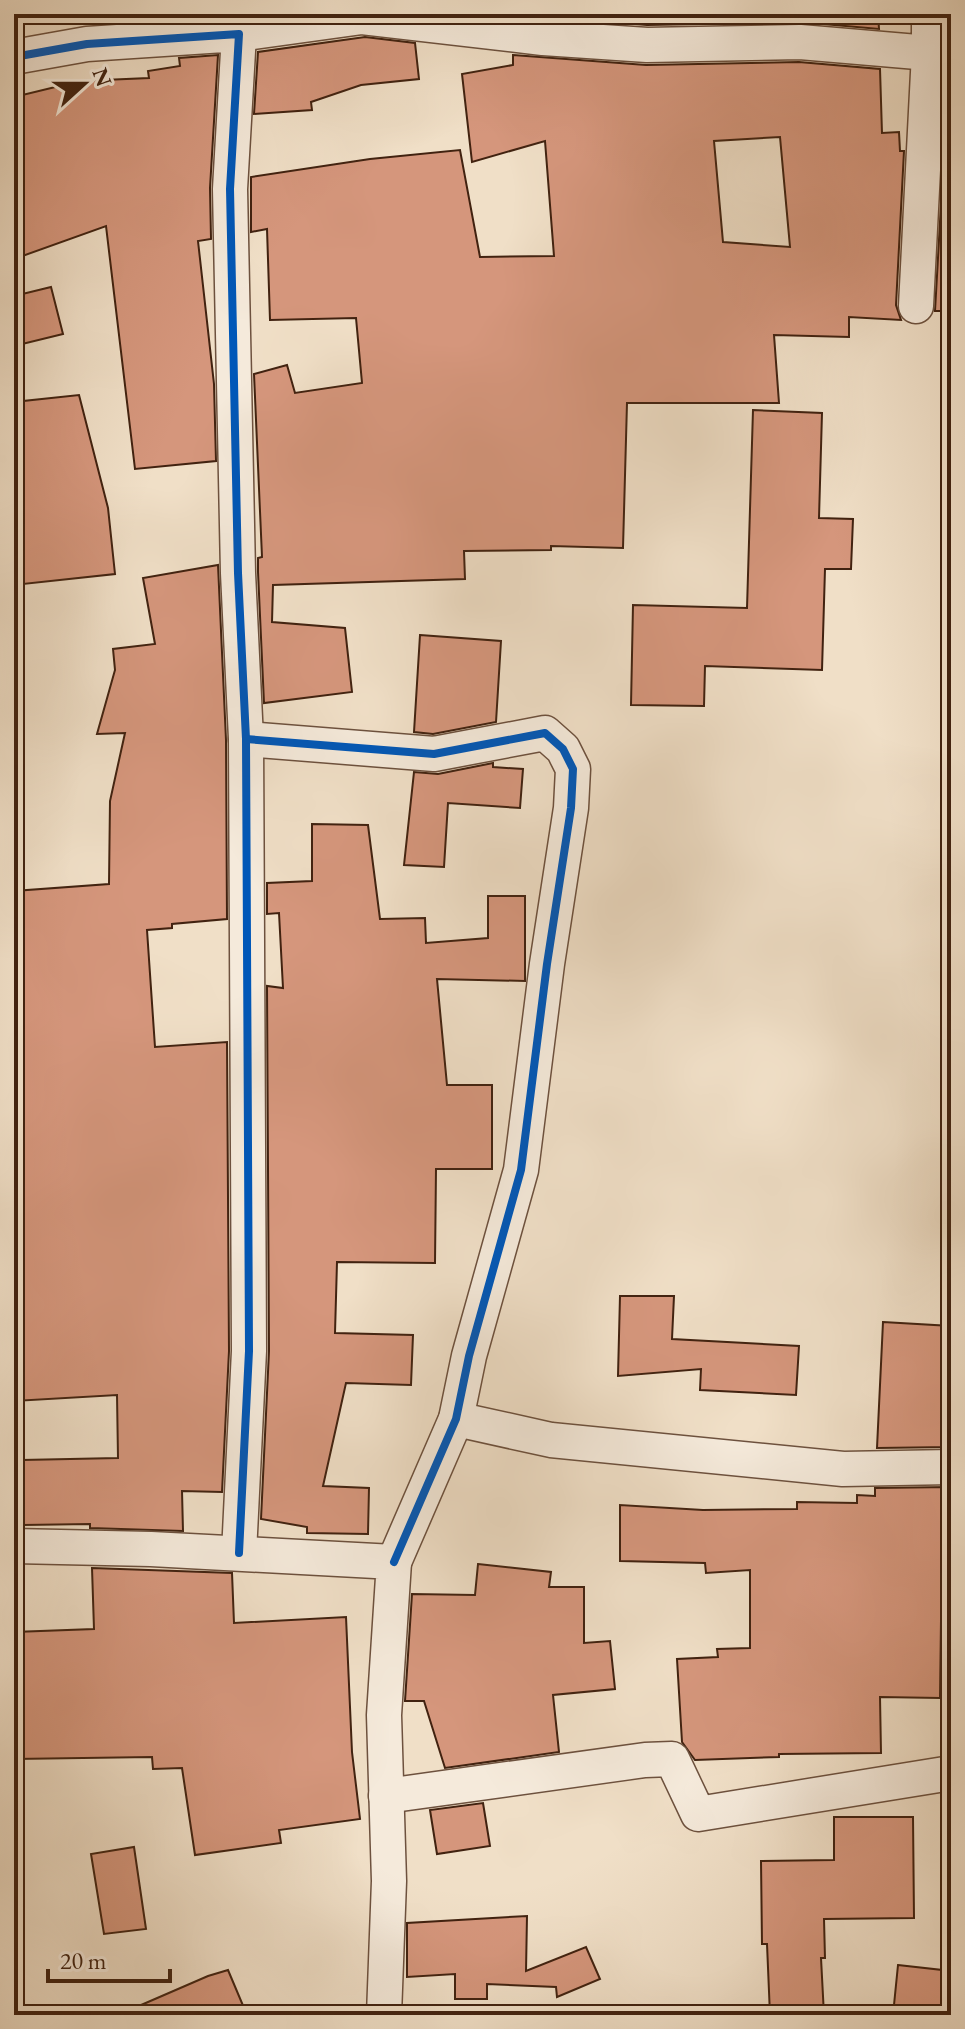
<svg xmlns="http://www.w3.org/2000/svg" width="965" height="2029" viewBox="0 0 965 2029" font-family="'EB Garamond',serif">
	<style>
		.building { fill: #d5967c; stroke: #412210; stroke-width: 2; fill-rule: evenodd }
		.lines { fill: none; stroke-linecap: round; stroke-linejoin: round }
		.street-casing { stroke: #6d513e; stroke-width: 37 }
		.street { stroke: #f5eadb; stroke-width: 34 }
		.cycleway-casing { stroke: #f5eadb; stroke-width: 13 }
		.cycleway { stroke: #0057b8; stroke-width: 8 }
	</style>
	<rect width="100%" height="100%" fill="#f0dfc7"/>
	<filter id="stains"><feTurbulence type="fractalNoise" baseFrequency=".0025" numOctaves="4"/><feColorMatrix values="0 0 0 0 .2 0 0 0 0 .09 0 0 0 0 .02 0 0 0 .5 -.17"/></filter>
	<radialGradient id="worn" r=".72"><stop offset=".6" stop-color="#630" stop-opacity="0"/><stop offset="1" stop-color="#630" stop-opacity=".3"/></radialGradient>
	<!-- building -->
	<g class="building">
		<path d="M 515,14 L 878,14 L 879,29 L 800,22 L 647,25 Z"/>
		<path d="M 365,37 L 415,43 L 419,79 L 361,85 L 311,102 L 312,110 L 254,114 L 258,52 Z"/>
		<path d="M 218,55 L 210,188 L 211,239 L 198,241 L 214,384 L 216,461 L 135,469 L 106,226 L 14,259 L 14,97 L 80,81 L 149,78 L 148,71 L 180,66 L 179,58 Z"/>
		<path d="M 513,55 L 646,65 L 799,62 L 880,69 L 882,133 L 899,132 L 900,151 L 904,151 L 896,305 L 901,320 L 849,317 L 849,337 L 774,335 L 779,403 L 627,403 L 623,548 L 551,546 L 551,550 L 464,551 L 465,579 L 273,585 L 272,622 L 345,628 L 352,692 L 264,703 L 258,572 L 258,558 L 262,557 L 254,374 L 287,365 L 295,393 L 362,383 L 356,318 L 270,320 L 267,229 L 251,232 L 251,177 L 370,159 L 460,150 L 480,257 L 554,256 L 545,141 L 472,162 L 462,74 L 513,65 ZM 780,137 L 790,247 L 723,242 L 714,141 Z"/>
		<path d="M 944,151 L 951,152 L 951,311 L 935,311 Z"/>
		<path d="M 51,287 L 63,334 L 14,346 L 14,296 Z"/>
		<path d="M 79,395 L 108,508 L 115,574 L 14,585 L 14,402 Z"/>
		<path d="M 753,410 L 822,413 L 819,518 L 853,519 L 851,569 L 825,569 L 822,670 L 705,666 L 704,706 L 631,705 L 633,605 L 747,608 Z"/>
		<path d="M 218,565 L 226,740 L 227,919 L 172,924 L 172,928 L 147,930 L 155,1047 L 227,1042 L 229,1351 L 222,1492 L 182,1491 L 183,1531 L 90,1528 L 90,1524 L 23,1525 L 22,1460 L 118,1458 L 117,1395 L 14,1401 L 14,891 L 109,884 L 110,801 L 125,733 L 97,734 L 115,670 L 113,649 L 155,644 L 143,578 Z"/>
		<path d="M 420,635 L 501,641 L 496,722 L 433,734 L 414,732 Z"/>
		<path d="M 493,763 L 493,767 L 523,769 L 520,808 L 448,803 L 444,867 L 404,865 L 414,772 L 438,774 Z"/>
		<path d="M 312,824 L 368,825 L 380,919 L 425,918 L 426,943 L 488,938 L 488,896 L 525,896 L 525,981 L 437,979 L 447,1085 L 492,1085 L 492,1169 L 436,1169 L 435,1263 L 337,1262 L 335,1333 L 413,1335 L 411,1385 L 346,1383 L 323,1486 L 369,1488 L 368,1534 L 307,1533 L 307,1527 L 261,1519 L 269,1351 L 267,986 L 283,988 L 279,913 L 267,914 L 267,883 L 312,881 Z"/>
		<path d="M 620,1296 L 674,1296 L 672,1339 L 799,1346 L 796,1395 L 700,1390 L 701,1369 L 618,1376 Z"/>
		<path d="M 883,1322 L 951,1326 L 951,1447 L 877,1448 Z"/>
		<path d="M 951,1487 L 951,1621 L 941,1620 L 940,1698 L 880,1697 L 881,1753 L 779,1754 L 779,1757 L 695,1760 L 682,1742 L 677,1659 L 718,1657 L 717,1649 L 750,1648 L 750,1570 L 706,1573 L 705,1563 L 620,1561 L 620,1505 L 703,1510 L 797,1509 L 797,1502 L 857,1503 L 857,1495 L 875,1496 L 875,1488 Z"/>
		<path d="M 478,1564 L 551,1572 L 549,1587 L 584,1587 L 584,1643 L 610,1641 L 615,1689 L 553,1695 L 559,1752 L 445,1768 L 424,1701 L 405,1701 L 412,1594 L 475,1595 Z"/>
		<path d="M 92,1568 L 232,1573 L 234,1623 L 346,1617 L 352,1752 L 360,1819 L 279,1830 L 281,1843 L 195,1855 L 182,1768 L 153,1769 L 152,1757 L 14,1759 L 14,1632 L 94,1629 Z"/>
		<path d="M 483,1803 L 490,1846 L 437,1854 L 430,1810 Z"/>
		<path d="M 834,1817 L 913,1817 L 914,1918 L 824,1919 L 825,1958 L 821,1958 L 824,2015 L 770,2015 L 767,1944 L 762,1944 L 761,1861 L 834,1860 Z"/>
		<path d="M 134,1847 L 146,1929 L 104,1934 L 91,1854 Z"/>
		<path d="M 527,1916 L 526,1971 L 586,1947 L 600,1979 L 557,1997 L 556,1987 L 487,1984 L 487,1999 L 455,1999 L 455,1974 L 407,1977 L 407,1923 Z"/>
		<path d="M 898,1965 L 951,1971 L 951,2015 L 893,2015 Z"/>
		<path d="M 228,1970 L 247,2015 L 118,2015 L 208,1976 Z"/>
	</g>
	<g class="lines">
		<!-- street casing -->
		<g class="street-casing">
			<g id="street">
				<path d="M 239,34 L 362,17 L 543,38 L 647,45 L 800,42 L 929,53 L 929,14"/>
				<path d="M 14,57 L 87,44 L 239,34 L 230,189 L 238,573 L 246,739 L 249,1351 L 239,1553"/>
				<path d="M 916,306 L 929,53"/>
				<path d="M 246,739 L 434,754 L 545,733 L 563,749 L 573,769 L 571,808 L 547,964 L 521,1170 L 469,1356 L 456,1419 L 394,1562"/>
				<path d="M 456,1419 L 551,1440 L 843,1469 L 951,1467"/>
				<path d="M 14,1546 L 151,1549 L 394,1562 L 384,1715 L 389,1881 L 384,2015"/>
				<path d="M 386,1796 L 645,1760 L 672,1759 L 698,1814 L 951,1773"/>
			</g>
		</g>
		<!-- street -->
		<use href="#street" class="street"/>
		<!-- cycleway casing -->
		<g class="cycleway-casing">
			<g id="cycleway">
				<path d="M 14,57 L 87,44 L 239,34 L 230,189 L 238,573 L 246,739 L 249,1351 L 239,1553"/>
				<path d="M 246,739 L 434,754 L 545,733 L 563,749 L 573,769 L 571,808 L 547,964 L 521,1170 L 469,1356 L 456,1419 L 394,1562"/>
			</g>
		</g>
		<!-- cycleway -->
		<use href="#cycleway" class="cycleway"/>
	</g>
	<!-- margin -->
	<rect width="965" height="2029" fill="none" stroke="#f0dfc7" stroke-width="48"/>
	<rect x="16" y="16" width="933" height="1997" fill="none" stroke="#412210" stroke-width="4"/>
	<rect x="24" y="24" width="917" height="1981" fill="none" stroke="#412210" stroke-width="2"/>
	<!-- north arrow -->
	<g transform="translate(84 84) rotate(69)" stroke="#f5eadb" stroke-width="6" paint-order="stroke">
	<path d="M0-6L14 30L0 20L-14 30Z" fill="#412210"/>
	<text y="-12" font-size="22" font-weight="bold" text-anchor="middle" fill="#412210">N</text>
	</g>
	<!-- scale -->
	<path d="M48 1969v12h122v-12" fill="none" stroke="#412210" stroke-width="4"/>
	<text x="60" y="1969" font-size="24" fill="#412210" stroke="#f5eadb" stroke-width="6" paint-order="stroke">20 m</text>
	<rect width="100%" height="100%" filter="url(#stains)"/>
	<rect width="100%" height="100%" fill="url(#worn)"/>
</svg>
